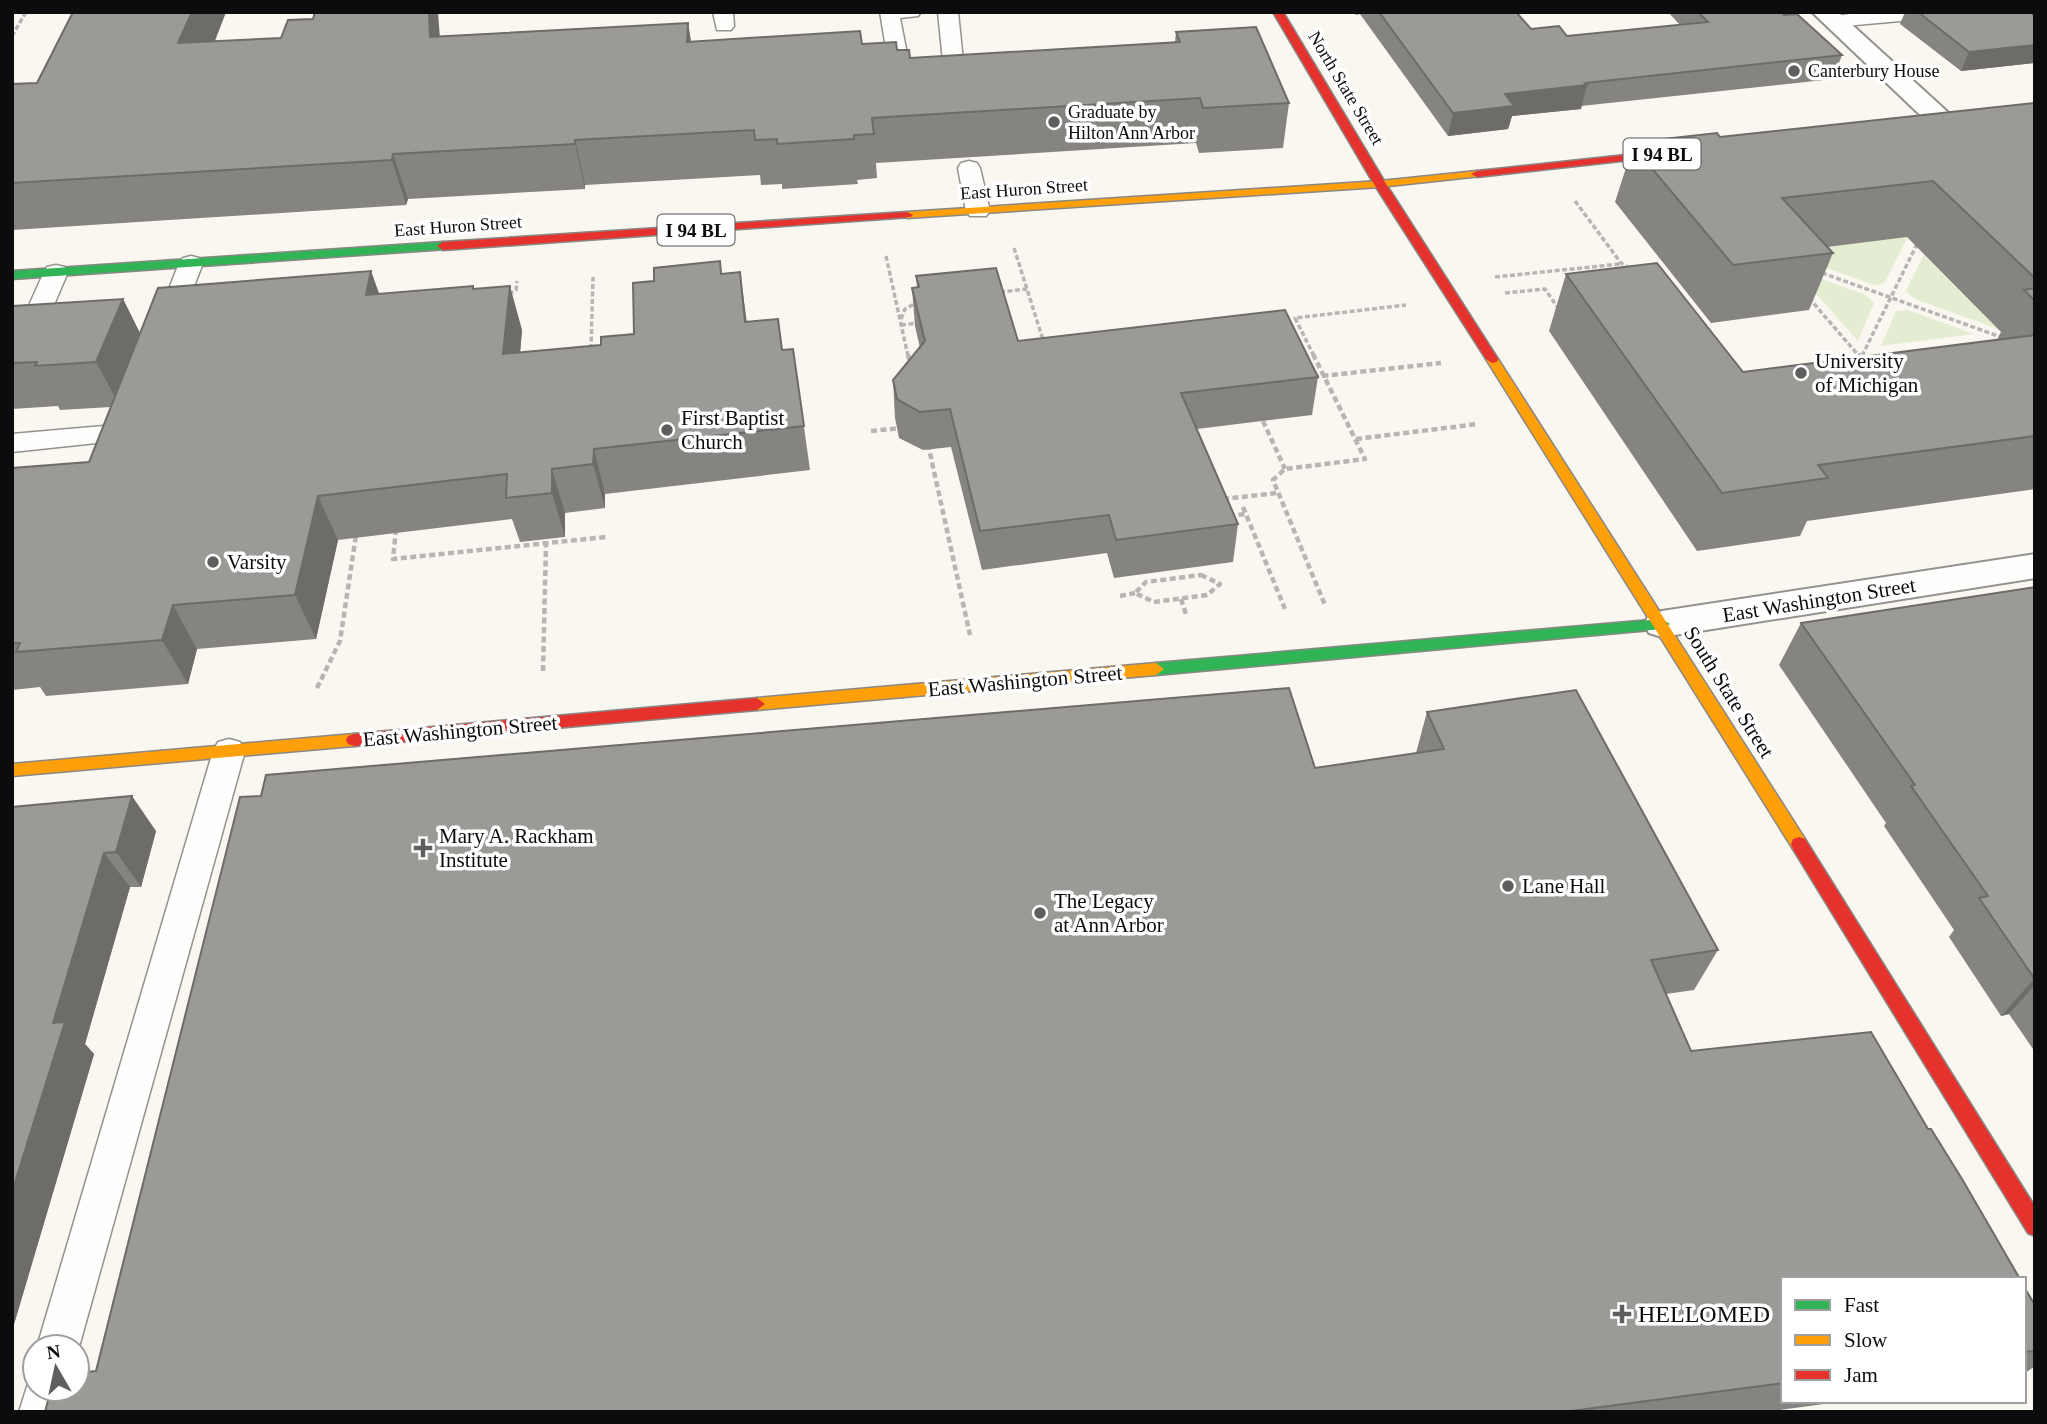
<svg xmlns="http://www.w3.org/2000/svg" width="2047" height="1424" viewBox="0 0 2047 1424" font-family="'Times New Roman',serif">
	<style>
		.green { fill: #e4edd2 }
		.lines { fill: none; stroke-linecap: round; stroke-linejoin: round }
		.lane-casing { stroke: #93928f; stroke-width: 3 }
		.street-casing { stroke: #93928f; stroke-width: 4 }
		.fast-casing { stroke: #8a8885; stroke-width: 3 }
		.slow-casing { stroke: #8a8885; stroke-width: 3 }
		.jam-casing { stroke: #8a8885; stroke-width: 3 }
		.path-far1 { stroke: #b7b6b5; stroke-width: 3.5; stroke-dasharray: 5 2.5; stroke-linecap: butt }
		.path { stroke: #b7b6b5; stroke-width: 4.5; stroke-dasharray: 6 3.5; stroke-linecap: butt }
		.lane { fill: #fefefd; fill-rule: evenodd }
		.street { fill: #fefefd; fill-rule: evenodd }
		.fast { fill: #30b455; fill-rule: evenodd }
		.slow { fill: #ff9f0a; fill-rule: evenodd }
		.jam { fill: #e5322d; fill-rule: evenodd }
		.wall { fill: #868481 }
		.shaded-wall { fill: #6d6c69 }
		.building { fill: #9c9a96; stroke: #6d6c69; stroke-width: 2 }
		.poi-dot { fill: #5f5e5c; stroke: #fff; stroke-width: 2.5 }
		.labels { text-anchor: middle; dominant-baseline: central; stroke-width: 7; stroke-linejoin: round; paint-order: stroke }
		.far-poi-label { font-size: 18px; fill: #0c0c0c; stroke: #fff; text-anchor: start }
		.far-street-label { font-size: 18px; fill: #0c0c0c; stroke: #fff }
		.shield { fill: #fff; stroke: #555; stroke-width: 2 }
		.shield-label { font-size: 19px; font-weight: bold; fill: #0c0c0c }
		.poi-label { font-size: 21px; fill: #0c0c0c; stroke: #fff; text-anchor: start }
		.street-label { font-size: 21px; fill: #0c0c0c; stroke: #fff }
		.near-poi-label { font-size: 24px; fill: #0c0c0c; stroke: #fff; text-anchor: start }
	</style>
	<rect width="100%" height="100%" fill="#faf7f0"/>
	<!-- green -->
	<g class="green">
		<path d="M 1909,235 L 1884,283 L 1874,285 L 1777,250 Z"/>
		<path d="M 1924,255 L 1998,329 L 1915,299 L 1906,291 Z"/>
		<path d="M 1794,269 L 1866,295 L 1874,303 L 1858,341 Z"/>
		<path d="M 1908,310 L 1974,334 L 1881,346 L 1896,311 Z"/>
	</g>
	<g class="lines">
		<!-- lane casing -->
		<g class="lane-casing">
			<g id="lane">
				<path d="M 713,12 L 733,12 L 734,26 L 731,30 L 717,30 Z"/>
				<path d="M 880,12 L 921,12 L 918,16 L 900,18 L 908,59 L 905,63 L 874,67 L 867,65 L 864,61 L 867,57 L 887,54 Z"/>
				<path d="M 938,12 L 958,12 L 963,61 L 960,65 L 946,65 L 943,61 Z"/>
				<path d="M 1865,12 L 1943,12 L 1933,18 L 1834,27 L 1827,25 L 1824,21 L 1827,17 Z"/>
				<path d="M 969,161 L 977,163 L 980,168 L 990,211 L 986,216 L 970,216 L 966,211 L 958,168 L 961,163 Z"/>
				<path d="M 191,256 L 199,258 L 203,263 L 179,325 L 176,330 L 167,332 L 158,330 L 155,325 L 179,263 L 183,258 Z"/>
				<path d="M 56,265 L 65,267 L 68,272 L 25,373 L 21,379 L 12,381 L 12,343 L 44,272 L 47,267 Z"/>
				<path d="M 132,408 L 141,410 L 145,416 L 134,439 L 12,452 L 12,434 L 115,425 L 123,410 Z"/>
				<path d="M 229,739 L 240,742 L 245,751 L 79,1347 L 77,1352 L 77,1347 L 37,1347 L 213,751 L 218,742 Z"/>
				<path d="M 35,1372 L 35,1389 L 67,1389 L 61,1412 L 19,1412 L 31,1374 Z"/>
			</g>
		</g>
		<!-- street casing -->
		<g class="street-casing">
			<g id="street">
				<path d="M 1812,12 L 1838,12 L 1953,117 L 1957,123 L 1953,129 L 1944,131 L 1935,129 Z"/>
				<path d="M 2035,554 L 2035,578 L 1662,637 L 1649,633 L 1644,624 L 1649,615 L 1662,611 Z"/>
			</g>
		</g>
		<!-- fast casing -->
		<g class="fast-casing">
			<g id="fast">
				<path d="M 443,242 L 449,246 L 447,249 L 12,279 L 12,271 Z"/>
				<path d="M 1662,619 L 1670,624 L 1662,629 L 1156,675 L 1148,669 L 1156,663 Z"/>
			</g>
		</g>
		<!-- slow casing -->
		<g class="slow-casing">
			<g id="slow">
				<path d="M 1477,171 L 1483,174 L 1481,176 L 1380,187 L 907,218 L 901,215 L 907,212 L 1380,181 Z"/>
				<path d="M 1492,355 L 1498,359 L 1805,839 L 1807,844 L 1805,849 L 1799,851 L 1793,849 L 1486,359 Z"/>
				<path d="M 1156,663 L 1164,669 L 1156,675 L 757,710 L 749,704 L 757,698 Z"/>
				<path d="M 354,734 L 360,736 L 362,740 L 360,744 L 354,746 L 12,776 L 12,764 Z"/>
			</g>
		</g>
		<!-- jam casing -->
		<g class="jam-casing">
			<g id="jam">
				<path d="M 1273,12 L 1283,12 L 1386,184 L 1498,359 L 1497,362 L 1492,363 L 1486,359 L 1374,184 Z"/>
				<path d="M 1681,149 L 1685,150 L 1685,154 L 1477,177 L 1471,174 L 1477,171 Z"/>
				<path d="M 907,212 L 913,215 L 911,217 L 443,250 L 437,246 L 443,242 Z"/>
				<path d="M 757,698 L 765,704 L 757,710 L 354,746 L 348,744 L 346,740 L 348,736 L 354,734 Z"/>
				<path d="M 1799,837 L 1805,839 L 2035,1207 L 2035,1236 L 2028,1233 L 1793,849 L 1791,844 L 1793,839 Z"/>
			</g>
		</g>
		<!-- path-far1 -->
		<g class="path-far1">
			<path d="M 12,36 L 26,12"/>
			<path d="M 1575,201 L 1621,263 L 1631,269"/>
			<path d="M 1014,248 L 1044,343"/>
			<path d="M 886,256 L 908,356"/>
			<path d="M 1822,273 L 2001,337"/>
			<path d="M 1495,277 L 1620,264"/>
			<path d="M 1000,292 L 1027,289"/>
			<path d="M 1505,293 L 1545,289 L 1558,308"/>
			<path d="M 509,294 L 516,290 L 517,281"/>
			<path d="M 1809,298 L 1859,356"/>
			<path d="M 901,319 L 905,309 L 918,302"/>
			<path d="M 901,325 L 918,323"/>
			<path d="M 591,349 L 593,277"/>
			<path d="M 1314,356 L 1295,318 L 1406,305"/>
			<path d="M 1862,356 L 1918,242"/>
		</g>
		<!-- path -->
		<g class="path">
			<path d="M 908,354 L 910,364"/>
			<path d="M 1313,354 L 1365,459 L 1285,469 L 1273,480 L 1325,605"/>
			<path d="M 1858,354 L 1863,360"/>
			<path d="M 1861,358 L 1863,354"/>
			<path d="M 1313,377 L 1441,363"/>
			<path d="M 1263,421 L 1285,469"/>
			<path d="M 871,431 L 902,428"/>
			<path d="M 1356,439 L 1478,424"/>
			<path d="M 928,444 L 970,635"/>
			<path d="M 1223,499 L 1277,493"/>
			<path d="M 1243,507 L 1285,609"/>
			<path d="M 1229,516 L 1246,514"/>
			<path d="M 396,529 L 393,559 L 606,537"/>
			<path d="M 1201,575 L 1220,584 L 1207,595 L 1154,602 L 1135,593 L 1146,582 Z"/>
			<path d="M 1120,596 L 1135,593"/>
			<path d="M 1181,599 L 1187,617"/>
			<path d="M 543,671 L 546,543"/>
			<path d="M 317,688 L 340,641 L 356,535"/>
		</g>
		<!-- lane -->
		<use href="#lane" class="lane"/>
		<!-- street -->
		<use href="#street" class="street"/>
		<!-- fast -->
		<use href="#fast" class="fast"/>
		<!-- slow -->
		<use href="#slow" class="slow"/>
		<!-- jam -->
		<use href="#jam" class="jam"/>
	</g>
	<!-- wall -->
	<g class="wall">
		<path d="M 73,12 L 226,12 L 215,41 L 440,36 L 688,23 L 691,42 L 862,44 L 897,50 L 910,58 L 1175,43 L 1176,32 L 1289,103 L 1283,148 L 1199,153 L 1196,143 L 876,163 L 877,178 L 857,180 L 858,184 L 782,189 L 782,184 L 761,185 L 760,175 L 585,185 L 585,189 L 408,199 L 406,205 L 12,230 L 12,84 L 37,83 Z"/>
		<path d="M 1354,12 L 1516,12 L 1531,29 L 1567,36 L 1680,25 L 1668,12 L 1781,12 L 1842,55 L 1833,79 L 1581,106 L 1581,109 L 1512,116 L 1508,129 L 1448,136 L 1360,14 L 1356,15 Z"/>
		<path d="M 1905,12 L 2030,12 L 2032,14 L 2033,12 L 2035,12 L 2035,63 L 1961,71 L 1900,24 Z"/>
		<path d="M 2035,103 L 2035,489 L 1807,521 L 1800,536 L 1697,551 L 1549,331 L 1566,274 L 1743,372 L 1997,340 L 2001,332 L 1907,237 L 1827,247 L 1833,253 L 1809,310 L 1711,323 L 1615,202 L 1633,146 L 1635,145 L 1636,142 L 1720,137 Z"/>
		<path d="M 720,261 L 722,274 L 747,322 L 782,350 L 793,349 L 810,470 L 605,494 L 605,508 L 565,513 L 565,537 L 520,542 L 512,519 L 338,540 L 316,639 L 197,649 L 188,684 L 46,696 L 40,687 L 12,690 L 12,468 L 89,462 L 111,407 L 60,410 L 58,406 L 12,409 L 12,308 L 123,299 L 140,334 L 379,294 L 474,289 L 522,330 L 520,353 L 601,345 L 634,334 L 654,281 Z"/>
		<path d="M 916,276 L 1018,341 L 1318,377 L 1312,415 L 1197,429 L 1238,524 L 1233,562 L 1114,578 L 1107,553 L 982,570 L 951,447 L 923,450 L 899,438 L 895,418 L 893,380 L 920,348 L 915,326 L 912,288 L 917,287 Z"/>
		<path d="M 2035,587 L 2035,1052 L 2009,1014 L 2001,1016 L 1949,937 L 1954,930 L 1884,826 L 1886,823 L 1779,665 L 1801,623 Z"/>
		<path d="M 1427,712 L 1718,950 L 1694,990 L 1666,994 L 1783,1279 L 1783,1401 L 1846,1401 L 1765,1412 L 45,1412 L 96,1371 L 1315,768 L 1416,753 Z"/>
		<path d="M 12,807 L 156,831 L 141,887 L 130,887 L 85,1044 L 94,1054 L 12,1331 Z"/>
		<path d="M 2024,1287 L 2035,1305 L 2035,1366 L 2024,1374 Z"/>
	</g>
	<!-- shaded-wall -->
	<g class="shaded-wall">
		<path d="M 192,12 L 226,12 L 196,87 L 178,43 Z"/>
		<path d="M 429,12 L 438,12 L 443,80 L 430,37 Z"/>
		<path d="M 688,23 L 695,67 L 687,42 Z"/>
		<path d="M 2035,45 L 2035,63 L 1961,71 L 1969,52 Z"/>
		<path d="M 1587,85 L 1581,109 L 1512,116 L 1508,129 L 1448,136 L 1453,113 L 1505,94 Z"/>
		<path d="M 575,140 L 585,185 L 585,189 L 575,144 Z"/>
		<path d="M 393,154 L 408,199 L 406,205 L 392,160 Z"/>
		<path d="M 371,271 L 387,315 L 366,295 Z"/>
		<path d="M 740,272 L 746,316 L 752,366 L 745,322 Z"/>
		<path d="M 510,286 L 522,330 L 516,399 L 503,354 Z"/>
		<path d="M 123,299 L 145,343 L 120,406 L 96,362 Z"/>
		<path d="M 594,449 L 605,494 L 605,508 L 593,464 Z"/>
		<path d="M 552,469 L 565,513 L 565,537 L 552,493 Z"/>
		<path d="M 318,496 L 338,540 L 316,639 L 295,595 Z"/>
		<path d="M 173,605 L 197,649 L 188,684 L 162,640 Z"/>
		<path d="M 132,796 L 156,831 L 141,887 L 116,852 Z"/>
		<path d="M 104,853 L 130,887 L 85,1044 L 94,1054 L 12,1331 L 12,1192 L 53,1023 Z"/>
		<path d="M 2035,978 L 2035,985 L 2009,1014 L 2001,1016 Z"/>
	</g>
	<!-- building -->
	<g class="building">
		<path d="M 73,12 L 192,12 L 178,43 L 281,38 L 288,20 L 313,19 L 315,12 L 429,12 L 430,37 L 688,23 L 687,42 L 860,31 L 862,44 L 896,42 L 897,50 L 909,50 L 910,58 L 1180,42 L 1176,32 L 1256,27 L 1289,103 L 1203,108 L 1200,98 L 872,118 L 874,134 L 854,135 L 854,139 L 777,144 L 777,139 L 755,140 L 754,130 L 575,140 L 575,144 L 393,154 L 392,160 L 12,183 L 12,84 L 37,83 Z"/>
		<path d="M 1379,12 L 1516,12 L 1531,29 L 1559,26 L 1567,36 L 1708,22 L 1698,12 L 1781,12 L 1784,15 L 1797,14 L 1842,55 L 1585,83 L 1587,85 L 1505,94 L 1514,106 L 1453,113 Z"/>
		<path d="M 1918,12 L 2030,12 L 2035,16 L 2035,45 L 1969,52 Z"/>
		<path d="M 2035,103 L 2035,278 L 1933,181 L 1782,198 L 1833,253 L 1733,265 L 1633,146 L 1638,145 L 1636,142 L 1717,133 L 1720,137 Z"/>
		<path d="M 720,261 L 721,274 L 740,272 L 745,322 L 778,319 L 782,350 L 793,349 L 804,426 L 594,449 L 593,464 L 552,469 L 552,493 L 506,498 L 507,474 L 318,496 L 295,595 L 173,605 L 162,640 L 16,652 L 20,643 L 12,643 L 12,468 L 89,462 L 158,288 L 371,271 L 366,295 L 473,286 L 473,289 L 510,286 L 503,354 L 601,345 L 601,337 L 634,334 L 633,283 L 654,281 L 654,268 Z"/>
		<path d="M 1657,263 L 1743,372 L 2035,335 L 2035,436 L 1818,465 L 1828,478 L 1722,493 L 1566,274 Z"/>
		<path d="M 996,268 L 1018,341 L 1285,310 L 1318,377 L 1181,393 L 1238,524 L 1116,540 L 1109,515 L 980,531 L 950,409 L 920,412 L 897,399 L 893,380 L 925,341 L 912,288 L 919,287 L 916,276 Z"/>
		<path d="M 2035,288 L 2035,301 L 2024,290 Z"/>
		<path d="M 123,299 L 96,362 L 35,366 L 37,362 L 12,363 L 12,308 L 13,306 Z"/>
		<path d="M 2035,587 L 2035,978 L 2034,978 L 1979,898 L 1988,896 L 1911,786 L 1915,785 L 1801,623 Z"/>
		<path d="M 1289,688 L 1315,768 L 1444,749 L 1427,712 L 1576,690 L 1718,950 L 1651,960 L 1691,1051 L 1871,1032 L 1928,1129 L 1931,1129 L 1962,1179 L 2020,1279 L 1783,1279 L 1783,1383 L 1563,1412 L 45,1412 L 51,1389 L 77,1389 L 77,1373 L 96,1371 L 240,797 L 261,796 L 266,775 Z"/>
		<path d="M 132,796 L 116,852 L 104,853 L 53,1023 L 65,1022 L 12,1192 L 12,807 Z"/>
		<path d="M 2024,1287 L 2035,1305 L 2035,1351 L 2024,1352 Z"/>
	</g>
	<!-- markers -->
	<g class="poi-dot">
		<circle cx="1794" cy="71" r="7"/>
		<circle cx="1054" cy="122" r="7"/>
		<circle cx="1801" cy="373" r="7"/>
		<circle cx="667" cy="430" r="7"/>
		<circle cx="213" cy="562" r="7"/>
		<path d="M419.5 837.5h7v7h7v7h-7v7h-7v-7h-7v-7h7z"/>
		<circle cx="1508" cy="886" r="7"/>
		<circle cx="1040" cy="913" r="7"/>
		<path d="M1618.5 1303.5h7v7h7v7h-7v7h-7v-7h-7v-7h7z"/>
	</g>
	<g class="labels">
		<!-- far-poi labels -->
		<g class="far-poi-label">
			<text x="1808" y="71">Canterbury House</text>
			<text x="1068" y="112">Graduate by<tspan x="1068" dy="21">Hilton Ann Arbor</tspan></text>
		</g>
		<!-- far-street labels -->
		<g class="far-street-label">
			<text transform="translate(1346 88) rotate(59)">North State Street</text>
			<text transform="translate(1024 189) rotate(-4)">East Huron Street</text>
			<text transform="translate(458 226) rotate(-4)">East Huron Street</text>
		</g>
		<!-- shield labels -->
		<g class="shield">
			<rect x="1623.5" y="138.5" width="77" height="31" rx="5"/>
			<rect x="657.5" y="214.5" width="77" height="31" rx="5"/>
		</g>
		<g class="shield-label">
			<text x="1662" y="154">I 94 BL</text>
			<text x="696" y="230">I 94 BL</text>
		</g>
		<!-- poi labels -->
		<g class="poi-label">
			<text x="1815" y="361">University<tspan x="1815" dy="24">of Michigan</tspan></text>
			<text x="681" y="418">First Baptist<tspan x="681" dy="24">Church</tspan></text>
			<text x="227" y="562">Varsity</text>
			<text x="439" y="836">Mary A. Rackham<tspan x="439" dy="24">Institute</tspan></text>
			<text x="1522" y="886">Lane Hall</text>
			<text x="1054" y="901">The Legacy<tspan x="1054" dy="24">at Ann Arbor</tspan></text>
		</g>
		<!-- street labels -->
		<g class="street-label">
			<text transform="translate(1819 600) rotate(-9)">East Washington Street</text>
			<text transform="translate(1025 681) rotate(-5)">East Washington Street</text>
			<text transform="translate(1729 692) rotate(58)">South State Street</text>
			<text transform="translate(460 731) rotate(-5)">East Washington Street</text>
		</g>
		<!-- near-poi labels -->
		<g class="near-poi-label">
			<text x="1638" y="1314">HELLOMED</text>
		</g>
	</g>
	<!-- border -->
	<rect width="2047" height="1424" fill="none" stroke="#0c0c0c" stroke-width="28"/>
	<!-- legend -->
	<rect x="1781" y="1277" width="245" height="126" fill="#ffffff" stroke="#9e9e9e" stroke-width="2"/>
	<rect x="1795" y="1300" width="35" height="10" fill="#30b455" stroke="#9e9e9e" stroke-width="2"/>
	<text x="1844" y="1312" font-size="21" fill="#0c0c0c">Fast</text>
	<rect x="1795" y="1335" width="35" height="10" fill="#ff9f0a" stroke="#9e9e9e" stroke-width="2"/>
	<text x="1844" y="1347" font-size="21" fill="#0c0c0c">Slow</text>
	<rect x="1795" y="1370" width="35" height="10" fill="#e5322d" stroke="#9e9e9e" stroke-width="2"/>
	<text x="1844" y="1382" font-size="21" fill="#0c0c0c">Jam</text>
	<!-- north arrow -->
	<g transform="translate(56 1368) rotate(351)"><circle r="33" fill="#ffffff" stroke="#9e9e9e" stroke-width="2"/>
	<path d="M0-5L12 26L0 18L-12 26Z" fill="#5f5e5c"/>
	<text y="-10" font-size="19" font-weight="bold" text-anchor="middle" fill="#0c0c0c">N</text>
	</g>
</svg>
